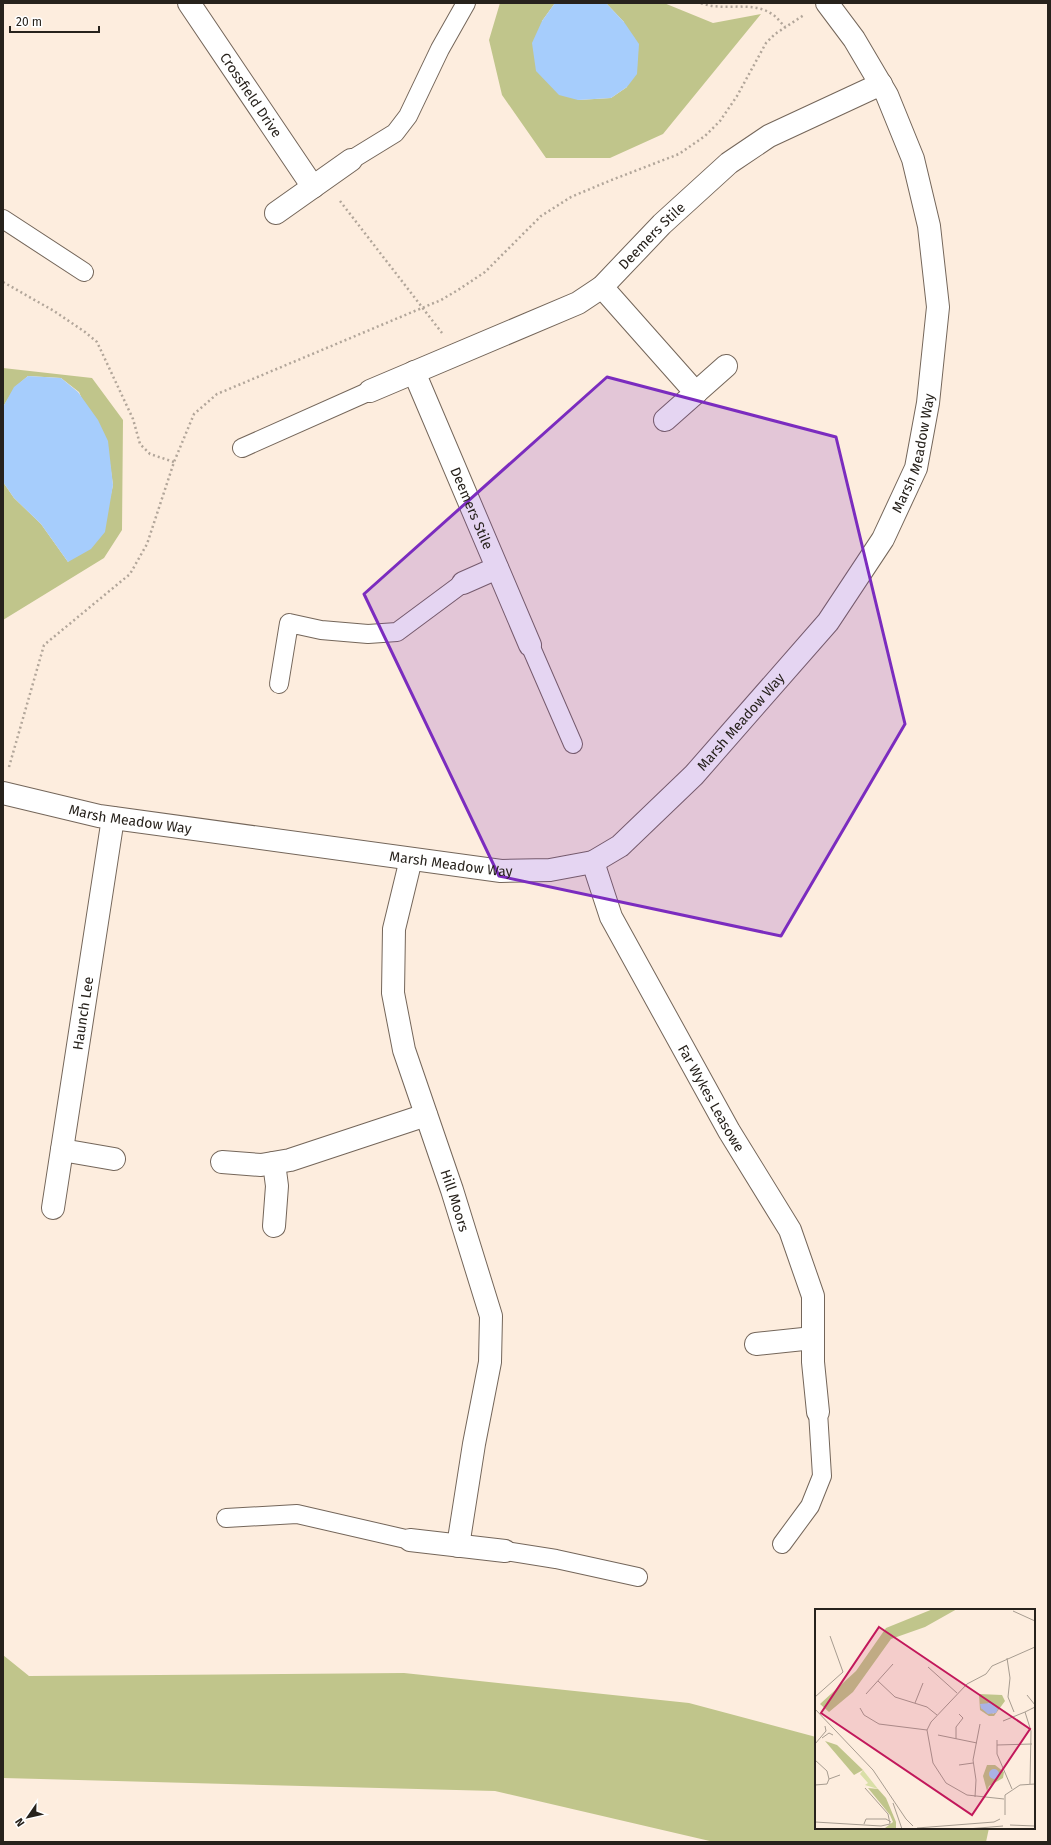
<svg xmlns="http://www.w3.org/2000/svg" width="1051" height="1845" viewBox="0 0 1051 1845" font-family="'Fira Sans',sans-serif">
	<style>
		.forest { fill: #c0c58b }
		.water { fill: #a6cdfc }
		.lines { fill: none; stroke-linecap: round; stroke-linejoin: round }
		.lane-casing { stroke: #74665a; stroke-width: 20 }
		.street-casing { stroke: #74665a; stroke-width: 24 }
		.path { stroke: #b2a69a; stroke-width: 2.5; stroke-dasharray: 2 3; stroke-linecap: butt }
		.lane { stroke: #fff; stroke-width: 18 }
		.street { stroke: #fff; stroke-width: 22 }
		.marked { fill: #7b2cbf; fill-opacity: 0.2; stroke: #7b2cbf; stroke-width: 3; stroke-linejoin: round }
		.labels { text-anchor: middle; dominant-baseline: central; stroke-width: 4; stroke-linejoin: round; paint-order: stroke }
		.street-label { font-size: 14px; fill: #27221c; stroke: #fff }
		.inset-road { fill: none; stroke: #a79c90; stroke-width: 1 }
		.view { fill: #c2185b; fill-opacity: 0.15; stroke: #c2185b; stroke-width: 2 }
		.inset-edge { fill: none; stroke: #27221c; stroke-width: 2 }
	</style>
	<rect width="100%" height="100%" fill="#fdedde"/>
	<!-- forest -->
	<g class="forest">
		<path d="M 500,3 L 555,3 L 542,21 L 578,100 L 611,98 L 627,87 L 624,22 L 606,3 L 664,3 L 713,23 L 761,14 L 663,134 L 610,158 L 546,158 L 502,95 L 489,40 Z"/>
		<path d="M 3,368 L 92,378 L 123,420 L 122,530 L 104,558 L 3,620 L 3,482 L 14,498 L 41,524 L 68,562 L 109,503 L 113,485 L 110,464 L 79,392 L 61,378 L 28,376 L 15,387 L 3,407 Z"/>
		<path d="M 3,1655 L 29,1676 L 404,1673 L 689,1703 L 816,1737 L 816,1828 L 989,1828 L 986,1842 L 714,1842 L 495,1791 L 3,1778 Z"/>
	</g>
	<!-- water -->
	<g class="water">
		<path d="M 555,3 L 606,3 L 624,22 L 639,44 L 637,74 L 627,87 L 611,98 L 578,100 L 559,95 L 536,71 L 532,43 L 542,21 Z"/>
		<path d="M 28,376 L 61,378 L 78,392 L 98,420 L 108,441 L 113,485 L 105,532 L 91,549 L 68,562 L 41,524 L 14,498 L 3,482 L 3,407 L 14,387 Z"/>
	</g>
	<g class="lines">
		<!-- lane casing -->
		<g class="lane-casing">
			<g id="lane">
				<path d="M 351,160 L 395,133 L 408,116 L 440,49 L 466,3"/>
				<path d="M 3,219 L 84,272"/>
				<path d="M 242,448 L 370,391"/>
				<path d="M 530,645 L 573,744"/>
				<path d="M 279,684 L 289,623 L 321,630 L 368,634 L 397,632 L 463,583"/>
				<path d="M 226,1518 L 297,1514 L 410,1540"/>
				<path d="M 782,1544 L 810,1506 L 822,1476 L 818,1412"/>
				<path d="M 505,1551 L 556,1559 L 638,1577"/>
			</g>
		</g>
		<!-- street casing -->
		<g class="street-casing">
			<g id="street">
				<path id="s1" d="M 189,3 L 313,187"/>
				<path d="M 276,213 L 351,160"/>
				<path d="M 602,287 L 696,393"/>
				<path id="s2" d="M 414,372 L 530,645"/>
				<path id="s3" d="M 370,391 L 578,303 L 602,287 L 662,224 L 729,163 L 769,136 L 881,84"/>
				<path d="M 665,420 L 726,366"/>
				<path d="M 463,583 L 497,568"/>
				<path id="s4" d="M 3,793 L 99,816 L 501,871 L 550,870 L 593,862 L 620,846 L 694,775 L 828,622 L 883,539 L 916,468 L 928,403 L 938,307 L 929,226 L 913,159 L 887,95 L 854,39 L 827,3"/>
				<path id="s5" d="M 411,859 L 394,929 L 393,993 L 404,1050 L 452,1190 L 491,1316 L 490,1362 L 474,1444 L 458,1546"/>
				<path id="s6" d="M 593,862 L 611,917 L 729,1131 L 790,1230 L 813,1296 L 813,1362 L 818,1412"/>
				<path d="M 62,1150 L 114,1159"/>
				<path d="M 222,1162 L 261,1165 L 290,1160 L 426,1115"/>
				<path id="s7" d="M 53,1208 L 113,818"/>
				<path d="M 274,1226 L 277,1186 L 274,1163"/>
				<path d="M 756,1344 L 813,1338"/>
				<path d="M 410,1540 L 505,1551"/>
			</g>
		</g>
		<!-- path -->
		<g class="path">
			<path d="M 701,3 C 723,12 751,0 772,14 C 777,17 781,23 785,27"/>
			<path d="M 340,201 L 442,333"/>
			<path d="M 3,282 L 54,311 L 85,332 L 97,342 L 133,419 L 140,444 L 150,454 L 174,462"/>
			<path d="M 9,767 L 44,645 L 130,574 L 147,544 L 174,462 L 194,414 L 217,394 L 441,300 L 458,290 L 485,272 L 541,216 L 571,197 L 609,181 L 679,154 L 705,136 L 720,121 L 737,96 L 766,43 L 775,34 L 804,15"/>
		</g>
		<!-- lane -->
		<use href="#lane" class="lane"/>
		<!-- street -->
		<use href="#street" class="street"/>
	</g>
	<!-- marked area -->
	<path class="marked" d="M 607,377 L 836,437 L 905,724 L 781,936 L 499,876 L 364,594 Z"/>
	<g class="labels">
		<!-- street labels -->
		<g class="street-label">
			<text stroke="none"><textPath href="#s1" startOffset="111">Crossfield Drive</textPath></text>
			<text stroke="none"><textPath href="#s3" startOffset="326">Deemers Stile</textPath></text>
			<text stroke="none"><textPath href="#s4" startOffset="1126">Marsh Meadow Way</textPath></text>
			<text stroke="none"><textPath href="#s2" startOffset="148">Deemers Stile</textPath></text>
			<text stroke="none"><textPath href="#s4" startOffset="802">Marsh Meadow Way</textPath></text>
			<text stroke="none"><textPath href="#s4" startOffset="130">Marsh Meadow Way</textPath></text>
			<text stroke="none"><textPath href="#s4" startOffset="454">Marsh Meadow Way</textPath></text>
			<text stroke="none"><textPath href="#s7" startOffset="197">Haunch Lee</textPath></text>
			<text stroke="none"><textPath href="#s6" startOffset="265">Far Wykes Leasowe</textPath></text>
			<text stroke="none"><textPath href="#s5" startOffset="353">Hill Moors</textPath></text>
		</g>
	</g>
	<!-- overview -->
	<g transform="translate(815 1609)">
		<rect width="220" height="220" fill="#fdedde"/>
		<path d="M 48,161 L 63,180 L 50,176 L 53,174 L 45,165 Z" fill="#d9dfa7"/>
		<path d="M 118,0 L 142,0 L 110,18 L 76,30 L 38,83 L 14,103 L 5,95 L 41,62 L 71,19 ZM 164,85 L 187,86 L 190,92 L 179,107 L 174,107 L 165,101 ZM 174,94 L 179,105 L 166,99 ZM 10,132 L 22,136 L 48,161 L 39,166 ZM 172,156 L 180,156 L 189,163 L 188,169 L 174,177 L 172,182 L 168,167 ZM 53,179 L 63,180 L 71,189 L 81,213 L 81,220 L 70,219 L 78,213 L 75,206 Z" fill="#c0c58b" fill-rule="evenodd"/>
		<path d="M 176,94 L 183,100 L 181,104 L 173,105 L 166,99 L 165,95 ZM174 165a5 5 0 1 1 10 0a5 5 0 1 1-10 0Z" fill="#a6cdfc"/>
		<path class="inset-road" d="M 198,2 L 220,12M 192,49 L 195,69 L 193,88 L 199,103M 113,58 L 142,84M 63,72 L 80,88 L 112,98 L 122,106M 51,85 L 78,55M 212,86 L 220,96M 0,88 L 28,63 L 15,27M 100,94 L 108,74M 45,99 L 49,106 L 64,115 L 112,121M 0,100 L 58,161 L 91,210 L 98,217M 188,112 L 210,103M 123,126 L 162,134M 7,129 L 14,124 L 18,126M 141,130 L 141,118 L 148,109 L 144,105M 182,131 L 182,145 L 197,180M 0,135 L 11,122 L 10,117M 182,136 L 217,135M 0,151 L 12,162 L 14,170M 144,156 L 158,154M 215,175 L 216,122 L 210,103 L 220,98M 0,176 L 12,175 L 14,170 L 25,166M 160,188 L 161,171 L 158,151 L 165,115M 189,190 L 152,186 L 131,174 L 118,154 L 112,121 L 116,113 L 152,75 L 171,65 L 177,57 L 220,38M 78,194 L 87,220M 190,206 L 190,186 L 205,176 L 220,175M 0,213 L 66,217 L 75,215 L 73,205 L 50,179M 49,215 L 51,210 L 71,210 L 76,213M 195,216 L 220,217M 102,219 L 179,213 L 185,210M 152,220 L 188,217"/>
		<path class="view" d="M 64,18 L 215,120 L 157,206 L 6,104 Z"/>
		<rect width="220" height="220" class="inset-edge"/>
	</g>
	<!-- border -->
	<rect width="1051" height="1845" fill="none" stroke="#27221c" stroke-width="8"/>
	<!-- north arrow -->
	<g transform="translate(28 1817) rotate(236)" stroke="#ffffff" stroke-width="3" paint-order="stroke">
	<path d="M0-3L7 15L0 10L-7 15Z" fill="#27221c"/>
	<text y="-6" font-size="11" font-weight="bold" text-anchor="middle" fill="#27221c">N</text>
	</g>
	<!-- scale -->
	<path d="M10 26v6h89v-6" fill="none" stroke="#27221c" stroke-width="2"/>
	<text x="16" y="26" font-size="12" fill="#27221c" stroke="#ffffff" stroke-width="3" paint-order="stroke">20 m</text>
</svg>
